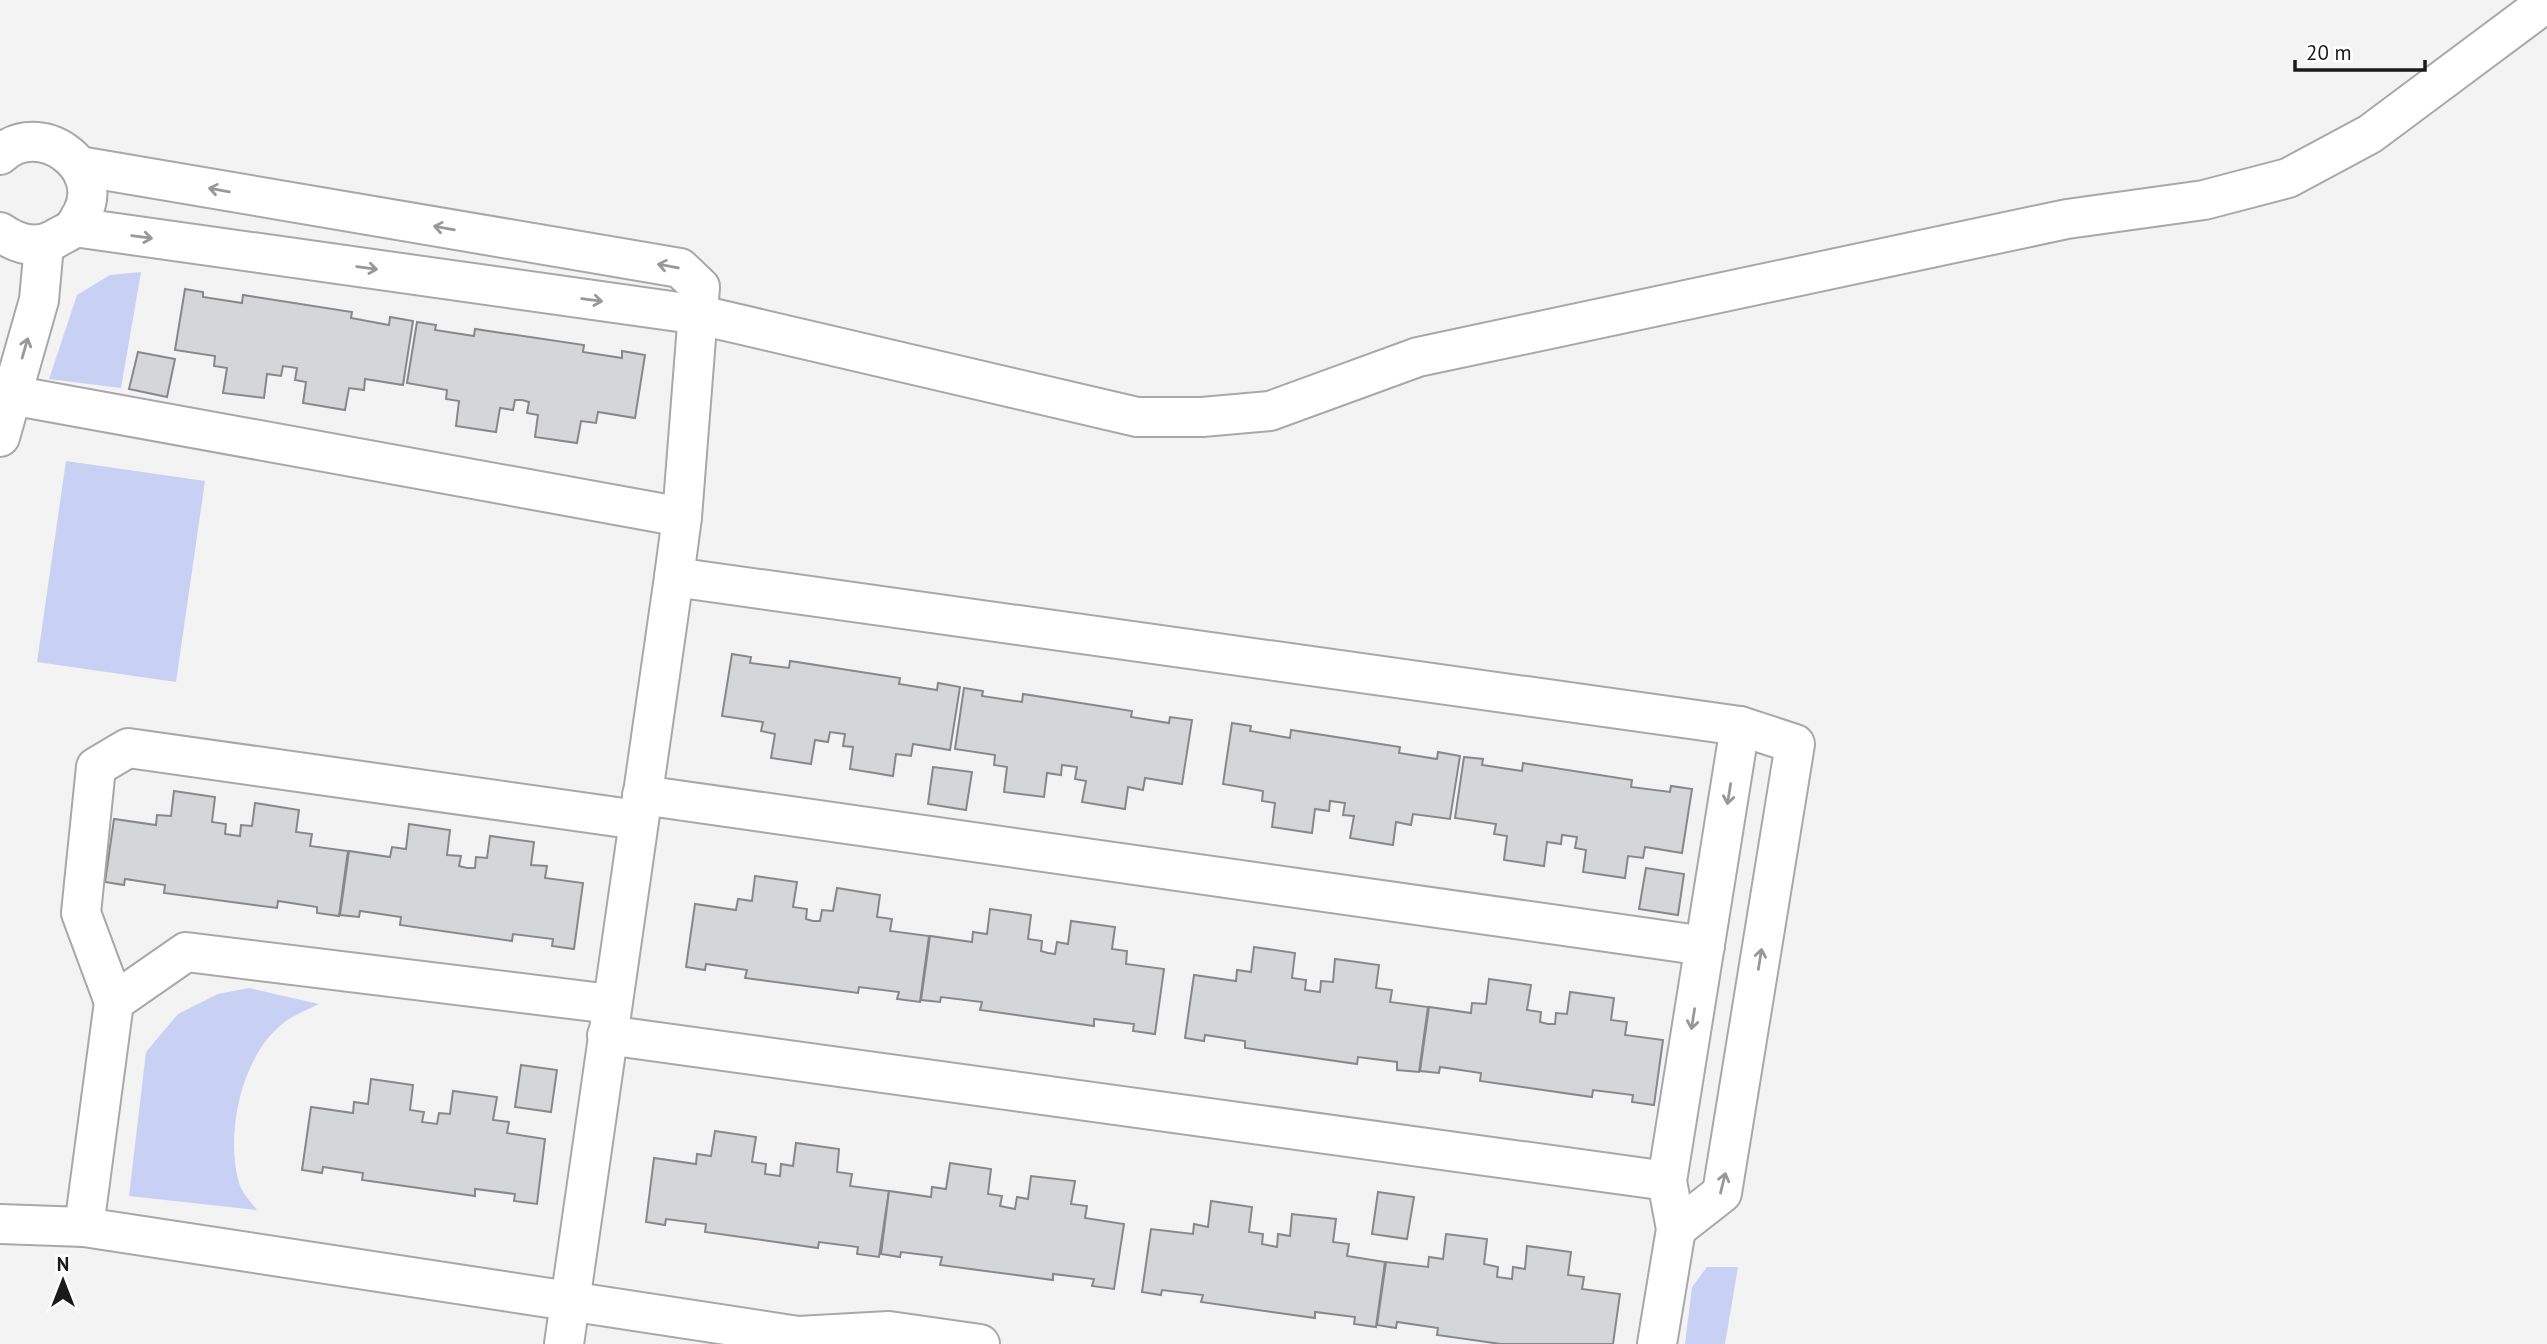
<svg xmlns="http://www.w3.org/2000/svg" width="2547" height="1344" viewBox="0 0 2547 1344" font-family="'PT Sans',sans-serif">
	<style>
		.green { fill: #c8d1f4 }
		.building { fill: #d5d6d7; stroke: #88888a; stroke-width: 2 }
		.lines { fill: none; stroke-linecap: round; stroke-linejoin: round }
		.minor-casing { stroke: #a8a8aa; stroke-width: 42 }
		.minor { stroke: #fff; stroke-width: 38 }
		.oneway { stroke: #989898 }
	</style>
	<rect width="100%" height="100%" fill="#f3f3f4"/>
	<!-- green -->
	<g class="green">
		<path d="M 141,272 L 121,388 L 49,379 L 77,295 L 110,275 Z"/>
		<path d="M 66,461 L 205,481 L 176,682 L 37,662 Z"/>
		<path d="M 249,988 L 319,1004 C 307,1010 291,1016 281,1025 C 241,1058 225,1134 239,1183 C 242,1193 251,1202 257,1210 L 129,1196 L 146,1052 L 178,1014 L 218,994 Z"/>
		<path d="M 1707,1267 L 1738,1267 L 1725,1344 L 1685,1344 L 1692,1287 Z"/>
	</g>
	<!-- building -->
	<g class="building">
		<path d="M 185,289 L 203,292 L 203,297 L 242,303 L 243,295 L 352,312 L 351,318 L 389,325 L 390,317 L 413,321 L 403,385 L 365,379 L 364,390 L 349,388 L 345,410 L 303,403 L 306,382 L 295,380 L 297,368 L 283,366 L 281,376 L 267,374 L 264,398 L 223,393 L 227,368 L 214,366 L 215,356 L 175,350 Z"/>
		<path d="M 417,322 L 436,325 L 435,330 L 474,336 L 475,329 L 584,345 L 583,352 L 622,358 L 622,351 L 645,355 L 635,418 L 598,412 L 596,423 L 581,421 L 577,443 L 535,437 L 538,415 L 527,413 L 529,402 L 522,400 L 515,400 L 513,410 L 500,408 L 496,432 L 456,426 L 459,401 L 446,399 L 447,390 L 407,383 Z"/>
		<path d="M 138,352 L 175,359 L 167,397 L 129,389 Z"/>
		<path d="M 732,654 L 751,657 L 750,663 L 789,668 L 790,661 L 900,678 L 899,684 L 937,690 L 938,683 L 960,687 L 950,750 L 913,744 L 911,756 L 896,754 L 893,776 L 850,769 L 853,747 L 843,746 L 845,734 L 837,733 L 830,732 L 828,742 L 815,740 L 811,764 L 771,758 L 775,734 L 761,731 L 763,722 L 722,716 Z"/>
		<path d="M 964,688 L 983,691 L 982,696 L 1022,702 L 1023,694 L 1132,711 L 1131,717 L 1169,723 L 1170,717 L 1192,720 L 1182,784 L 1145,778 L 1143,790 L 1128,787 L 1125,809 L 1082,802 L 1086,781 L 1075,779 L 1077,767 L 1062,765 L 1061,775 L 1047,773 L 1044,797 L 1004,792 L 1007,767 L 994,765 L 995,755 L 955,749 Z"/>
		<path d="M 1232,723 L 1251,726 L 1250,731 L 1290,738 L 1291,730 L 1400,747 L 1399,753 L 1437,759 L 1438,752 L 1460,756 L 1450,819 L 1413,814 L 1411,825 L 1396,822 L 1393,845 L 1350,838 L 1354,816 L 1343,815 L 1345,803 L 1330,801 L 1329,811 L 1315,809 L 1312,833 L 1272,827 L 1275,803 L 1262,801 L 1263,791 L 1223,784 Z"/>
		<path d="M 1464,757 L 1483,759 L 1482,765 L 1522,771 L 1523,763 L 1632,780 L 1631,787 L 1670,792 L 1671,786 L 1692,789 L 1682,853 L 1645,847 L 1643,858 L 1628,856 L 1625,878 L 1583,872 L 1586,850 L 1575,848 L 1577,837 L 1562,835 L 1561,844 L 1547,842 L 1544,866 L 1504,860 L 1507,836 L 1494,834 L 1496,824 L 1455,818 Z"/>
		<path d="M 933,767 L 972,772 L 966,810 L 928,804 Z"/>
		<path d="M 174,791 L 215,797 L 212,822 L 226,824 L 225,834 L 240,836 L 241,825 L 252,826 L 255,803 L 299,810 L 296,832 L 312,834 L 310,846 L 348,851 L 339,916 L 317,913 L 317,907 L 278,901 L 277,908 L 164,893 L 165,885 L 125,879 L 124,885 L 105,882 L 114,819 L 156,825 L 157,815 L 171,816 Z"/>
		<path d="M 409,824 L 450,830 L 447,855 L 461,856 L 459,866 L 467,868 L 475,868 L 476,857 L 487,858 L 490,836 L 534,842 L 531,865 L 547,866 L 545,878 L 583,883 L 574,949 L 552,946 L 553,939 L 513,934 L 512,941 L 400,925 L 401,917 L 360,911 L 359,917 L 340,915 L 349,851 L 390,857 L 392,847 L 406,849 Z"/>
		<path d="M 1646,868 L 1684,874 L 1678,915 L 1639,909 Z"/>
		<path d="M 755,876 L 797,882 L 793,907 L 807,909 L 806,919 L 813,921 L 820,921 L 822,910 L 833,911 L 837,888 L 880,895 L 877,917 L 892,919 L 890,931 L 929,936 L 920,1002 L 897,999 L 899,992 L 859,987 L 858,993 L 745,978 L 747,970 L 706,964 L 705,970 L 686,967 L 695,904 L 736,910 L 738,899 L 752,901 Z"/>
		<path d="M 990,909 L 1031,915 L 1028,939 L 1042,941 L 1041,951 L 1048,953 L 1055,954 L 1057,942 L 1068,944 L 1071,921 L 1115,927 L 1112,949 L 1127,951 L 1126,964 L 1164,969 L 1155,1034 L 1133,1031 L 1134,1024 L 1094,1019 L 1094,1026 L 980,1010 L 982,1002 L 941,997 L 940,1002 L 921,1000 L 930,936 L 972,942 L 973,932 L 987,934 Z"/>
		<path d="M 1254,947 L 1295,953 L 1292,978 L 1306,980 L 1305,990 L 1320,992 L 1321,981 L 1333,982 L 1335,959 L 1379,965 L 1376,988 L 1392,990 L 1390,1002 L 1428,1007 L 1419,1072 L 1397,1070 L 1397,1062 L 1358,1057 L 1357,1064 L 1245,1048 L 1245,1041 L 1205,1035 L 1204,1041 L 1185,1038 L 1194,975 L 1236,981 L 1237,970 L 1251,972 Z"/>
		<path d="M 1489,979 L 1531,985 L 1527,1010 L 1541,1012 L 1540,1022 L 1548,1024 L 1555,1024 L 1556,1013 L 1567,1014 L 1570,992 L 1614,998 L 1611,1020 L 1627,1022 L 1625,1035 L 1663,1040 L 1654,1105 L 1632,1102 L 1633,1095 L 1593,1090 L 1592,1097 L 1480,1081 L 1481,1073 L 1440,1067 L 1439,1073 L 1420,1071 L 1429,1007 L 1471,1013 L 1472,1003 L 1486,1004 Z"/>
		<path d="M 521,1065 L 557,1070 L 551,1112 L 515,1107 Z"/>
		<path d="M 371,1079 L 413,1085 L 410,1110 L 424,1112 L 422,1122 L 437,1124 L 439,1113 L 450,1114 L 453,1091 L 497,1097 L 493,1120 L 509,1122 L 507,1133 L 545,1139 L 537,1204 L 514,1201 L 515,1194 L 475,1189 L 475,1196 L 362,1180 L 363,1173 L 323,1167 L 322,1173 L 302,1170 L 311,1107 L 353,1113 L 354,1102 L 368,1104 Z"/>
		<path d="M 715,1131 L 756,1137 L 752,1162 L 766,1164 L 765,1174 L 780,1176 L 781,1164 L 793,1166 L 796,1143 L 839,1149 L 837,1172 L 852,1174 L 850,1186 L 889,1191 L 879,1257 L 857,1254 L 858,1247 L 819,1242 L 818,1248 L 705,1232 L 706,1224 L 666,1219 L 665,1225 L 646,1222 L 654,1158 L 696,1164 L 697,1154 L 711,1156 Z"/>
		<path d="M 950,1163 L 991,1169 L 988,1194 L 1002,1196 L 1000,1206 L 1015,1209 L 1017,1197 L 1028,1199 L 1031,1176 L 1075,1181 L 1071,1204 L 1087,1206 L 1085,1218 L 1124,1224 L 1114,1289 L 1092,1286 L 1094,1279 L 1053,1274 L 1053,1280 L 940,1265 L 942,1257 L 901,1252 L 900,1257 L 881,1254 L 889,1191 L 931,1197 L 932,1187 L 946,1189 Z"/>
		<path d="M 1378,1192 L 1414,1197 L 1407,1239 L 1372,1234 Z"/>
		<path d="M 1211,1201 L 1252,1207 L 1249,1232 L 1263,1234 L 1262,1244 L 1277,1247 L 1278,1234 L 1290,1236 L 1292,1214 L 1336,1219 L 1333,1242 L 1349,1244 L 1347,1256 L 1385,1262 L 1376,1327 L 1354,1324 L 1355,1317 L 1315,1312 L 1315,1318 L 1201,1302 L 1203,1295 L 1162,1290 L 1161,1295 L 1142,1292 L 1151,1229 L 1193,1234 L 1194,1224 L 1208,1227 Z"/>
		<path d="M 1446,1234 L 1487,1239 L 1484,1264 L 1498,1267 L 1497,1277 L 1512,1279 L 1513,1267 L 1525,1269 L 1527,1246 L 1571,1252 L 1568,1275 L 1584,1277 L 1582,1289 L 1620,1294 L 1613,1344 L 1501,1344 L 1437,1335 L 1438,1328 L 1397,1322 L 1396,1328 L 1377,1325 L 1386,1262 L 1428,1267 L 1429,1257 L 1443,1259 Z"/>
	</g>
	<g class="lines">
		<!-- minor casing -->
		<g class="minor-casing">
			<g id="minor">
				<path d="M 0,155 C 39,118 107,166 82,214 C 79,218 77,224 74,228 C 69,232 61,235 55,239 C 36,250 17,244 0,232"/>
				<path d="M 79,166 L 680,268 L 700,287 L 682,517 L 674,577 L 564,1344"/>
				<path d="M 74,227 L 700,315 L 1137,417 L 1202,417 L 1270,411 L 1418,357 L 2067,219 L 2204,200 L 2288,178 L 2370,134 L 2547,2"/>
				<path d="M 11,395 L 682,517"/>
				<path d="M 0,437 L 39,300 L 44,245"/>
				<path d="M 674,577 L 1740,726 L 1795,744 L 1722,1193 L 1676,1229"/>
				<path d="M 642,795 L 1705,946"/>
				<path d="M 114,1002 L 81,913 L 96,767 L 128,748 L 638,820"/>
				<path d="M 607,1035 L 1667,1181"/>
				<path d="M 0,1224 L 84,1227 L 798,1336 L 889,1331 L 980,1344"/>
				<path d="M 84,1227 L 114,1002 L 186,952 L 611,1004"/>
				<path d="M 1657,1344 L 1676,1229 L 1667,1181 L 1740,726"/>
			</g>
		</g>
		<!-- minor -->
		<use href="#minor" class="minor"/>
	</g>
	<!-- one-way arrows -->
	<defs><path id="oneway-shaft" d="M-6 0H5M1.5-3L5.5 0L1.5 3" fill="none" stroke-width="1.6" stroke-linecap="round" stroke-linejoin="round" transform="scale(1.75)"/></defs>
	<g class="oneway">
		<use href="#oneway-shaft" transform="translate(219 190) rotate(-170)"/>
		<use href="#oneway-shaft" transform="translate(444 228) rotate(-170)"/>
		<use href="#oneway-shaft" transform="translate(142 237) rotate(8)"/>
		<use href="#oneway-shaft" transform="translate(668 266) rotate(-170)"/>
		<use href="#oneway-shaft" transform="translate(367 268) rotate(8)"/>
		<use href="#oneway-shaft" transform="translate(592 300) rotate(8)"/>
		<use href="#oneway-shaft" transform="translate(25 348) rotate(-74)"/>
		<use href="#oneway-shaft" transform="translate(1729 794) rotate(99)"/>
		<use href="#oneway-shaft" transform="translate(1760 959) rotate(-81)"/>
		<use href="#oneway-shaft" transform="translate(1693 1019) rotate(99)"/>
		<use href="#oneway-shaft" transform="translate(1723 1183) rotate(-76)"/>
	</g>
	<!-- north arrow -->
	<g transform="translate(63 1281)" stroke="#ffffff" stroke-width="5" paint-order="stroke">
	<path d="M0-5L12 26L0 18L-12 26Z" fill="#1a1a1b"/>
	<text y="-10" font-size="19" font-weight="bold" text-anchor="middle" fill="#1a1a1b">N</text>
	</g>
	<!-- scale -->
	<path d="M2295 60v10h130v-10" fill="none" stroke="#1a1a1b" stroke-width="3.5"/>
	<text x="2306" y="60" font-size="21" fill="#1a1a1b" stroke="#ffffff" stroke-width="5" paint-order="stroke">20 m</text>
</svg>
